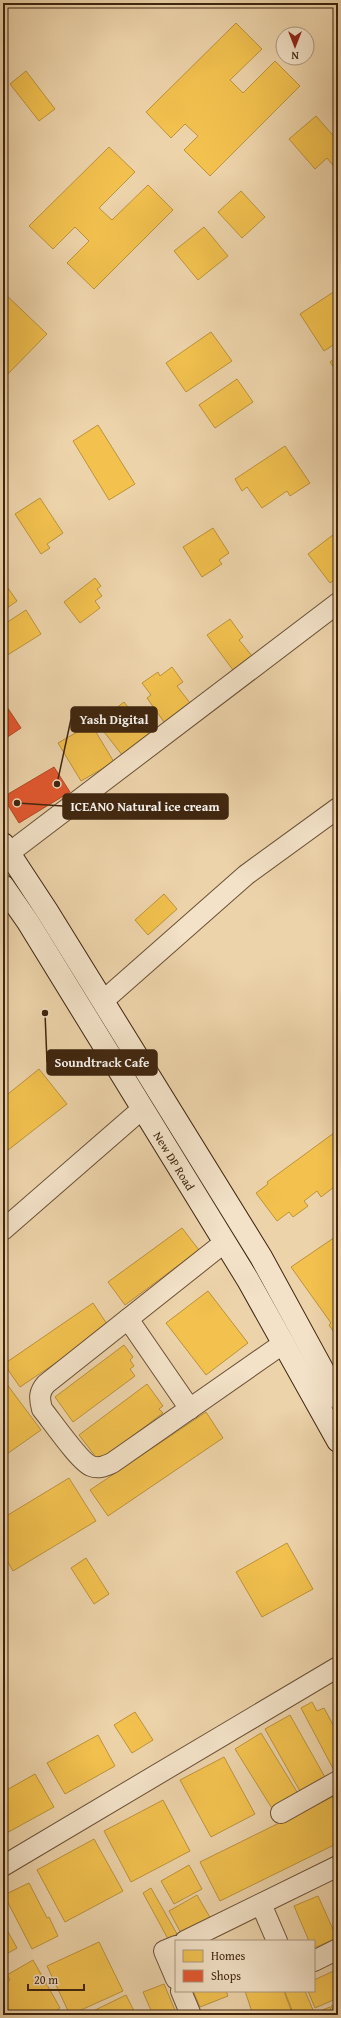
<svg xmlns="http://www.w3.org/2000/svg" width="341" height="2018" viewBox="0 0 341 2018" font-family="'Gentium Book Plus',serif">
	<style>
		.homes { fill: #f2c14e; stroke: #bc923b }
		.shops { fill: #e4572e; stroke: #b24824 }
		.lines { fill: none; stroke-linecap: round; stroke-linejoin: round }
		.minor-casing { stroke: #6a5035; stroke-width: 22 }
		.secondary-casing { stroke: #3e250e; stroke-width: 24 }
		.minor { stroke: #f3e2c8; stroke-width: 20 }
		.secondary { stroke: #f3e2c8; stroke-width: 22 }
		.labels { text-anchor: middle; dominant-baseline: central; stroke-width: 4; stroke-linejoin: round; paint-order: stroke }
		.street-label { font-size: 12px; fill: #3e250e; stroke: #f3e2c8 }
		.leader { fill: none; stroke: #3e250e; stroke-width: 1.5 }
		.callout-dot { fill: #3e250e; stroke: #f3e2c8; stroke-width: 1.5 }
		.callout { fill: #3e250e; stroke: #3e250e; stroke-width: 1.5 }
		.callout-label { font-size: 13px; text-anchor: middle; font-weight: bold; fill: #fff }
	</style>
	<rect width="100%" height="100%" fill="#edd3aa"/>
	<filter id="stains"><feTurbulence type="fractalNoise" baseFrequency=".005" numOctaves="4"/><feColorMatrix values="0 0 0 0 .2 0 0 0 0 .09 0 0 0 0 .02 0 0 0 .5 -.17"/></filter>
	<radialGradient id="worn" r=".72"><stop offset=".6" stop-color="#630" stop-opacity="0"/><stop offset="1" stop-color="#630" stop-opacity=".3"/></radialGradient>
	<!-- homes -->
	<g class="homes">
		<path d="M 236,23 L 262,49 L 230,80 L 243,93 L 275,61 L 300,86 L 210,176 L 184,150 L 198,136 L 185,124 L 171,138 L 146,112 Z"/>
		<path d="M 26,71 L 55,109 L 39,121 L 10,84 Z"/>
		<path d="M 316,116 L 338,141 L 338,149 L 335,151 L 338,155 L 337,170 L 327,158 L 315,169 L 289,139 Z"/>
		<path d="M 109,147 L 135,172 L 99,208 L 112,220 L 148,185 L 173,210 L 94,289 L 67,263 L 89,241 L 75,227 L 53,249 L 29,226 Z"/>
		<path d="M 241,191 L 265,217 L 242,238 L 218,212 Z"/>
		<path d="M 204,227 L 228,256 L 198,280 L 174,251 Z"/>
		<path d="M 338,289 L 338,342 L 324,351 L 300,314 Z"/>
		<path d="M 3,292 L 47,334 L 3,379 Z"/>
		<path d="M 211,332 L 232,361 L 186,392 L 166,363 Z"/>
		<path d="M 338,356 L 338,374 L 330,362 Z"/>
		<path d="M 237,379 L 253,402 L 215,428 L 199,405 Z"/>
		<path d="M 98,425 L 135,484 L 109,500 L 73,441 Z"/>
		<path d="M 285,446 L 310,483 L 290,496 L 287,491 L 262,508 L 247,487 L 242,491 L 235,479 Z"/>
		<path d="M 40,498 L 63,533 L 47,544 L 50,548 L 41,554 L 15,514 Z"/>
		<path d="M 213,528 L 229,553 L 219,560 L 222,564 L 202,577 L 183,547 Z"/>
		<path d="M 338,531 L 338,577 L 330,583 L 308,554 Z"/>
		<path d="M 95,578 L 101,586 L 97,589 L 102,596 L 95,601 L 100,608 L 80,623 L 64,602 Z"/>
		<path d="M 3,581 L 17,601 L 3,611 Z"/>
		<path d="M 26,610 L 41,634 L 6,656 L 3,650 L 3,625 Z"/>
		<path d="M 230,619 L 243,637 L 239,640 L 252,656 L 233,670 L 207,635 Z"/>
		<path d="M 172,667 L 183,682 L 177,686 L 190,703 L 164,722 L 147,698 L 151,695 L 142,683 L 158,672 L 160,676 Z"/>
		<path d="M 124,702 L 150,735 L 123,756 L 97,723 Z"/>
		<path d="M 91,724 L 114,762 L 81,781 L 58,743 Z"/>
		<path d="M 164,894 L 177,909 L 148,935 L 135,920 Z"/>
		<path d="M 39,1069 L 67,1104 L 3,1154 L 3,1098 Z"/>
		<path d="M 338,1130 L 338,1184 L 321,1197 L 317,1191 L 304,1201 L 308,1206 L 293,1217 L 289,1212 L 277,1221 L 256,1193 L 268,1184 L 267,1182 Z"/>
		<path d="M 182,1228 L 199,1250 L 125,1305 L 108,1282 Z"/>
		<path d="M 338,1235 L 338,1338 L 329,1325 L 331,1323 L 291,1267 Z"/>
		<path d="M 208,1291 L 248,1343 L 206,1375 L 166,1323 Z"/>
		<path d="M 93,1303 L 109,1327 L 20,1387 L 4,1364 Z"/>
		<path d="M 124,1345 L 133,1357 L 130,1360 L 134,1366 L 130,1369 L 135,1376 L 73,1422 L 55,1397 Z"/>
		<path d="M 3,1379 L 41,1430 L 4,1456 L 3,1455 Z"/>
		<path d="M 147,1384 L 163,1406 L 159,1409 L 163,1413 L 99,1461 L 79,1435 Z"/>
		<path d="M 206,1412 L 223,1438 L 108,1516 L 90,1490 Z"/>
		<path d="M 69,1478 L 96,1521 L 13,1571 L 3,1554 L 3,1518 Z"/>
		<path d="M 287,1543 L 313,1589 L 262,1617 L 236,1572 Z"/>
		<path d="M 86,1558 L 109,1594 L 94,1604 L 71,1568 Z"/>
		<path d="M 312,1702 L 317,1711 L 324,1708 L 338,1734 L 337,1776 L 301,1708 Z"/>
		<path d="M 135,1712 L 153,1740 L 132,1753 L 114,1725 Z"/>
		<path d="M 290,1715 L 326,1779 L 301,1793 L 265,1729 Z"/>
		<path d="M 261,1733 L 299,1795 L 273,1810 L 235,1749 Z"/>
		<path d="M 98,1735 L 115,1766 L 65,1794 L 47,1763 Z"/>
		<path d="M 224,1757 L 255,1814 L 211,1837 L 180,1780 Z"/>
		<path d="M 35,1774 L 54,1807 L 3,1835 L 3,1792 Z"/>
		<path d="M 338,1794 L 338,1843 L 220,1901 L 200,1862 Z"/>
		<path d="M 163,1800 L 190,1851 L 131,1882 L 104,1831 Z"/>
		<path d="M 94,1839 L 123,1891 L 65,1922 L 37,1870 Z"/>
		<path d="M 189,1865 L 202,1889 L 174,1904 L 161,1881 Z"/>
		<path d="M 29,1883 L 47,1918 L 49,1917 L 58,1936 L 32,1949 L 4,1895 Z"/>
		<path d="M 151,1888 L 177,1934 L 168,1939 L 143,1893 Z"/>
		<path d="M 197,1895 L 211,1919 L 182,1935 L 169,1911 Z"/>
		<path d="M 318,1896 L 337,1938 L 314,1948 L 314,1941 L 309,1941 L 294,1906 Z"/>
		<path d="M 3,1923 L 17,1948 L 3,1956 Z"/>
		<path d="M 99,1942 L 123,1991 L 70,2015 L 47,1966 Z"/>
		<path d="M 33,1960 L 60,2008 L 49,2015 L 3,2015 L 3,1984 L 10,1980 L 7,1975 Z"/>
		<path d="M 338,1969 L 338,1998 L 315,2008 L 308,1991 L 314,1991 L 314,1980 Z"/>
		<path d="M 164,1984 L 177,2015 L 153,2015 L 143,1992 Z"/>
		<path d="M 193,1991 L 226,1991 L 228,1996 L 200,2007 Z"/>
		<path d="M 245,1991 L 284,1991 L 291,2010 L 277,2015 L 253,2015 Z"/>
		<path d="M 288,1991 L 305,1991 L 313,2010 L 300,2015 L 294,2015 L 285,1992 Z"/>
		<path d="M 126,1995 L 136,2015 L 85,2015 Z"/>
		<path d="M 338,2003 L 338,2015 L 336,2015 L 331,2006 Z"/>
		<path d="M 330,2007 L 333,2015 L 310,2015 Z"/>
	</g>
	<!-- shops -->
	<g class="shops">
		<path d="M 3,701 L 21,728 L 3,740 Z"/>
		<path d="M 54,767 L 70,792 L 19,823 L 3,797 Z"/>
	</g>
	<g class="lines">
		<!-- minor casing -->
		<g class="minor-casing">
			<g id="minor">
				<path d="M 9,853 L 338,603"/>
				<path d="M 103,1001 L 246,875 L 338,808"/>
				<path d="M 3,1230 L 142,1109"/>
				<path d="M 225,1242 L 46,1384 C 39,1392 39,1398 42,1409 C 51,1420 80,1462 91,1466 C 99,1469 105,1466 112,1463 L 284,1343"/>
				<path d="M 128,1319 L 190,1409"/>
				<path d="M 281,1813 L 338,1781"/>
				<path d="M 3,1866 L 338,1667"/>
				<path d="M 261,1904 L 277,1941"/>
				<path d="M 185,1941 L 338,1866"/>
				<path d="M 176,1946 L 164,1951 L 176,1979"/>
				<path d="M 314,1961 L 338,1949"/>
				<path d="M 181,1991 L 191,2015"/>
			</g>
		</g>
		<!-- secondary casing -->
		<g class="secondary-casing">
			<g id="secondary">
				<path d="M 3,844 L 47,911 L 261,1257 L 338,1398"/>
				<path id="s1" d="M 3,886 L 28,922 L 248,1280 L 338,1441"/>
			</g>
		</g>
		<!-- minor -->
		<use href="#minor" class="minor"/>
		<!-- secondary -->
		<use href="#secondary" class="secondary"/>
	</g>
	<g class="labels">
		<!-- street labels -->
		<g class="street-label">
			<text stroke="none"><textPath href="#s1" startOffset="324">New DP Road</textPath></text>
		</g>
	</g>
	<!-- callouts -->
	<path class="leader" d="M57 784L71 719M17 803L63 806M45 1013L47 1062"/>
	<g class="callout-dot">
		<circle cx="57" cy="784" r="4"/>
		<circle cx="17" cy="803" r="4"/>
		<circle cx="45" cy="1013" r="4"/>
	</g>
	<g class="callout">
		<rect x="71" y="707" width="86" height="25" rx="4"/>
		<rect x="63" y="794" width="165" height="25" rx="4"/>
		<rect x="47" y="1050" width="110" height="25" rx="4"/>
	</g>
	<g class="callout-label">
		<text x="114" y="724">Yash Digital</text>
		<text x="145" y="811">ICEANO Natural ice cream</text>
		<text x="102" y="1067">Soundtrack Cafe</text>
	</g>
	<!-- margin -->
	<rect width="341" height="2018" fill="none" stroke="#edd3aa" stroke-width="16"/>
	<rect x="4" y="4" width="333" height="2010" fill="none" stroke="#3e250e" stroke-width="2"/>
	<rect x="8" y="8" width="325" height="2002" fill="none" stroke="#3e250e"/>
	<!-- legend -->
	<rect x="175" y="1940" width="140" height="52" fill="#f3e2c8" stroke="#ab967e"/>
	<rect x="183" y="1950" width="20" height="12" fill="#f2c14e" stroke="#ab967e"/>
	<text x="211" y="1960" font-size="12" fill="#3e250e">Homes</text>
	<rect x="183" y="1970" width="20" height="12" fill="#e4572e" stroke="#ab967e"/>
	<text x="211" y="1980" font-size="12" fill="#3e250e">Shops</text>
	<!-- north arrow -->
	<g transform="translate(295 46) rotate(180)"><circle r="19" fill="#f3e2c8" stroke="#ab967e"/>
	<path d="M0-3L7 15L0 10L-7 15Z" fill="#8f2418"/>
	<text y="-6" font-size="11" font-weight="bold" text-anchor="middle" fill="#3e250e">N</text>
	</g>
	<!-- scale -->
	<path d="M28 1984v6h56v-6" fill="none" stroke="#3e250e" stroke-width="2"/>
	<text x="34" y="1984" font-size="12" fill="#3e250e" stroke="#f3e2c8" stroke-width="3" paint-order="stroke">20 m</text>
	<rect width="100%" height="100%" filter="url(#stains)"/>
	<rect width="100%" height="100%" fill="url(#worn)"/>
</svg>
